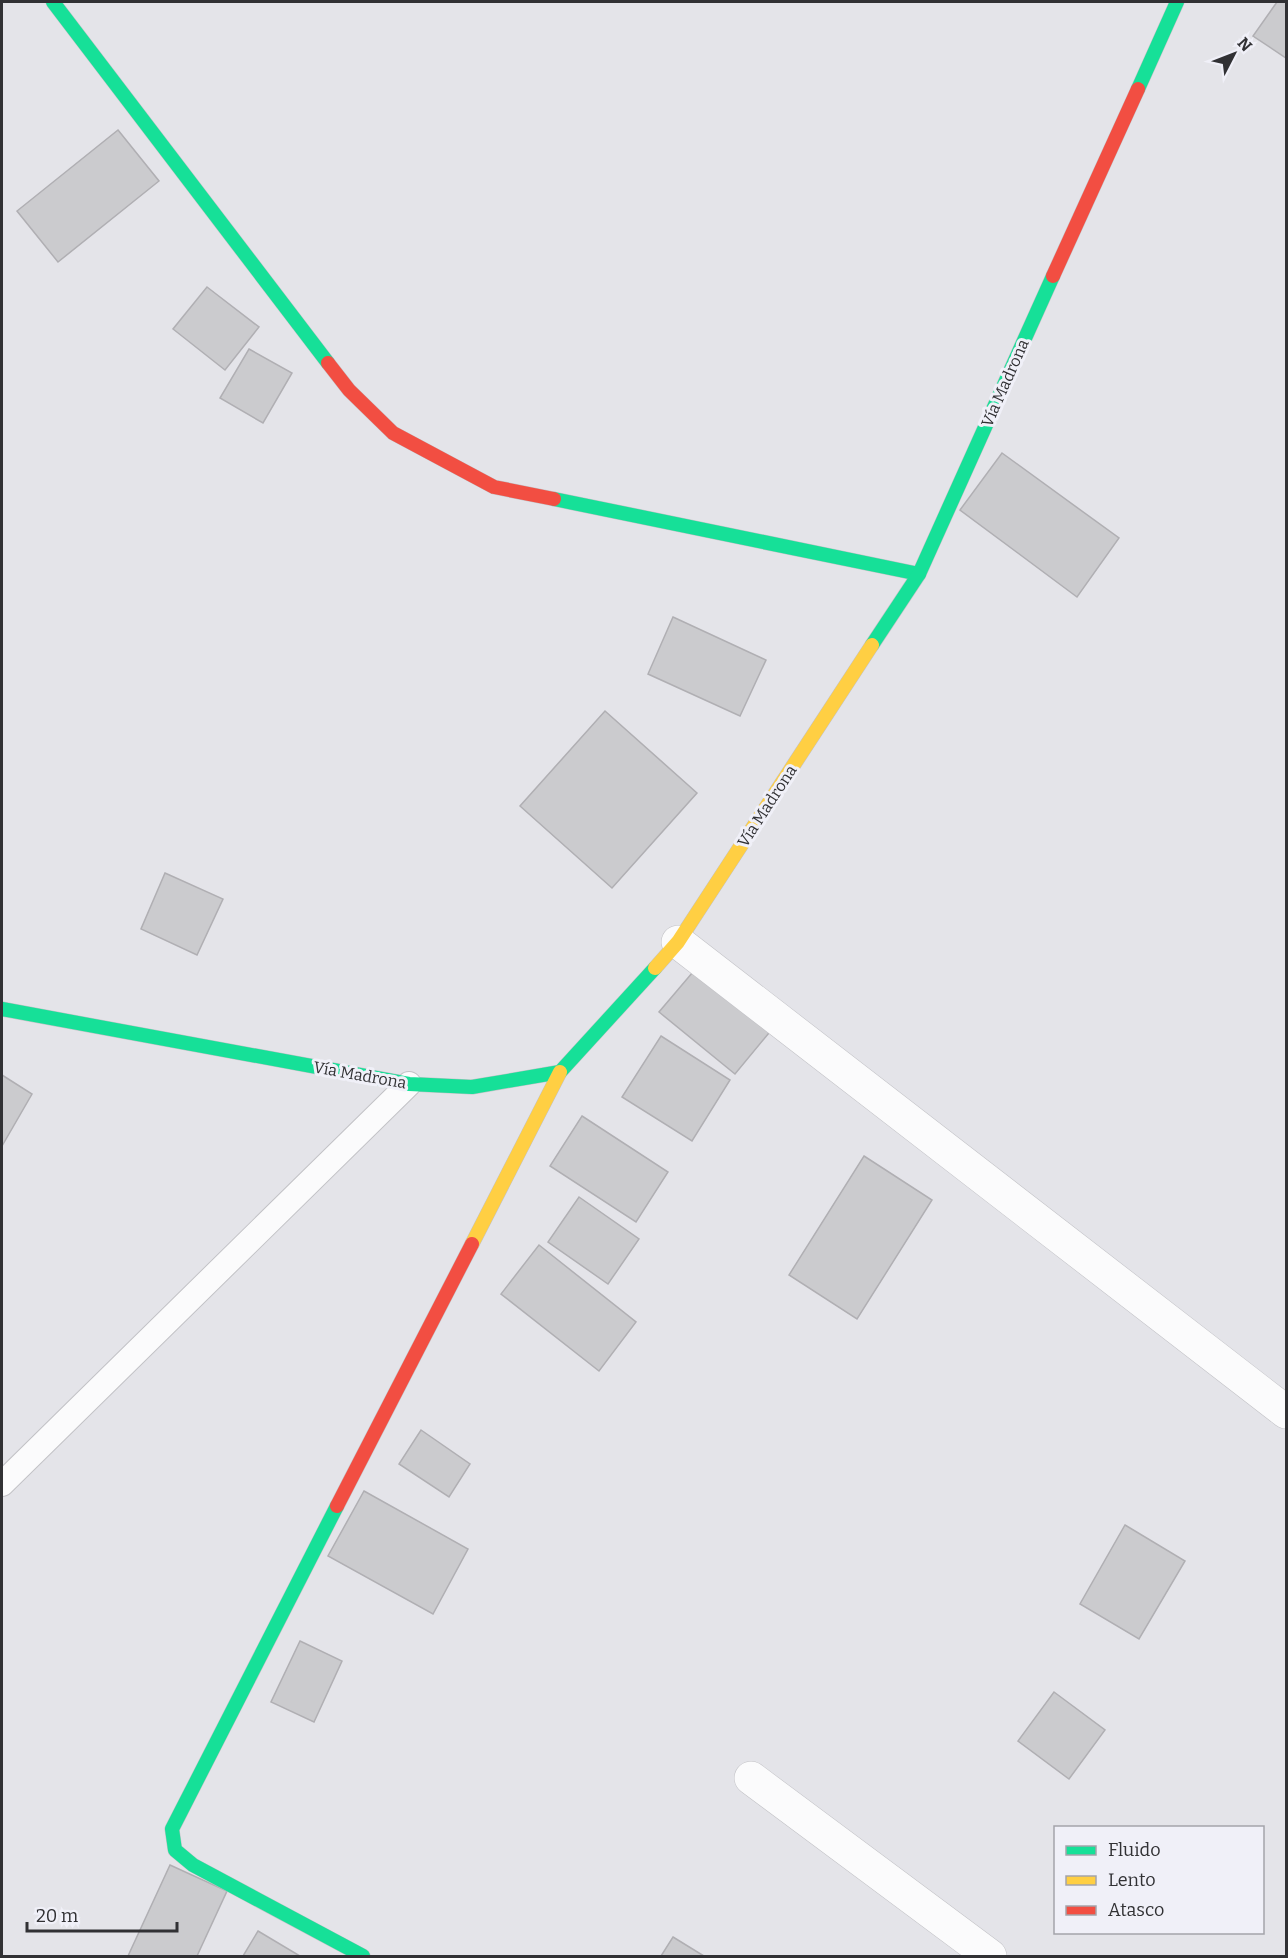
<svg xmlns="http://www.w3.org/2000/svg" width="1288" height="1958" viewBox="0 0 1288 1958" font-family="Bitter,serif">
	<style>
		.building { fill: #cbcbce; stroke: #b0afb3; stroke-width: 1.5 }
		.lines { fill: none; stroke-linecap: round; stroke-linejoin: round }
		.lane-casing { stroke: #c2c2c6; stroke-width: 26 }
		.street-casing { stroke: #c2c2c6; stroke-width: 34 }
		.fast-casing { stroke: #c2c2c6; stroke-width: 15 }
		.slow-casing { stroke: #c2c2c6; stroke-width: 15 }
		.jam-casing { stroke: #c2c2c6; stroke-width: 15 }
		.lane { stroke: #fbfbfc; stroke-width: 24 }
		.street { stroke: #fbfbfc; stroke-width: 33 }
		.fast { stroke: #16e098; stroke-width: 14 }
		.slow { stroke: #ffcf43; stroke-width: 14 }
		.jam { stroke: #f24e42; stroke-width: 14 }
		.labels { text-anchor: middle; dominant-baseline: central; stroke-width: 6; stroke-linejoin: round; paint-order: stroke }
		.street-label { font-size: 16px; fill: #313134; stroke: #f0f0f8 }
	</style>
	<rect width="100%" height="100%" fill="#e4e4e9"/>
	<!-- building -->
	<g class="building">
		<path d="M 1277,2 L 1286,2 L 1286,58 L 1253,36 Z"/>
		<path d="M 118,130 L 159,181 L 58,262 L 17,211 Z"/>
		<path d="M 207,287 L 259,327 L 225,370 L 173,329 Z"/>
		<path d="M 249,349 L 292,373 L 263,423 L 220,398 Z"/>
		<path d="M 1002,453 L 1119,538 L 1077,597 L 960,510 Z"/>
		<path d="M 673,617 L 766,660 L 740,716 L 648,674 Z"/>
		<path d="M 605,711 L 697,793 L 612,888 L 520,806 Z"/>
		<path d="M 165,873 L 223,899 L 197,955 L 141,929 Z"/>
		<path d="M 698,966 L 773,1028 L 735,1074 L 659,1012 Z"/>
		<path d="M 661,1036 L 730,1080 L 692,1141 L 622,1097 Z"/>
		<path d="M 2,1075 L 32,1094 L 2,1146 Z"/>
		<path d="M 582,1116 L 668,1172 L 636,1222 L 550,1166 Z"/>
		<path d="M 864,1156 L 932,1200 L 857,1319 L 789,1275 Z"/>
		<path d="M 579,1197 L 639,1239 L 608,1284 L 548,1242 Z"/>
		<path d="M 539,1245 L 636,1322 L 599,1371 L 501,1294 Z"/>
		<path d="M 421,1430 L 470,1464 L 449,1497 L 399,1464 Z"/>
		<path d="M 364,1491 L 468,1549 L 433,1614 L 328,1556 Z"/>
		<path d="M 1125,1525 L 1185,1561 L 1139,1639 L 1080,1604 Z"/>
		<path d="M 300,1641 L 342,1661 L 314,1722 L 271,1702 Z"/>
		<path d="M 1054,1692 L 1105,1730 L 1069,1779 L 1018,1741 Z"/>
		<path d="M 170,1865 L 227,1891 L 197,1956 L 128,1956 Z"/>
		<path d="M 258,1931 L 300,1956 L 243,1956 Z"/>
		<path d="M 673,1937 L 704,1956 L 661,1956 Z"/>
	</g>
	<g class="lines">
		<!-- lane casing -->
		<g class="lane-casing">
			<path id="lane" d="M 2,1484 L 409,1084"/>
		</g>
		<!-- street casing -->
		<g class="street-casing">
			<g id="street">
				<path d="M 678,942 L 1286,1412"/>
				<path d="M 751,1778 L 990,1956"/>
			</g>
		</g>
		<!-- fast casing -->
		<g class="fast-casing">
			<g id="fast">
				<path d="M 53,2 L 328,363"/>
				<path d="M 1138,89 L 1177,2"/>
				<path d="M 554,499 L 919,574"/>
				<path d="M 872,645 L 919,574 L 1053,276"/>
				<path d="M 2,1009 L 409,1084 L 472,1087 L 560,1072 L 655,968"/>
				<path d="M 337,1506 L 172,1829 L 175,1850 L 193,1865 L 363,1956"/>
			</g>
		</g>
		<!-- slow casing -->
		<g class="slow-casing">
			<g id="slow">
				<path d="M 655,968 L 678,942 L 872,645"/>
				<path d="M 472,1244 L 560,1072"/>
			</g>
		</g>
		<!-- jam casing -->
		<g class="jam-casing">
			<g id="jam">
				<path d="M 1053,276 L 1138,89"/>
				<path d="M 328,363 L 349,390 L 393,433 L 494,487 L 554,499"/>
				<path d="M 337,1506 L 472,1244"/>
			</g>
		</g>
		<!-- lane -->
		<use href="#lane" class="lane"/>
		<!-- street -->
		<use href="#street" class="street"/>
		<!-- fast -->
		<use href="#fast" class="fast"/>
		<!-- slow -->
		<use href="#slow" class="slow"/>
		<!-- jam -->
		<use href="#jam" class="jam"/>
	</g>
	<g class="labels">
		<!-- street labels -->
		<g class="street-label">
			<text transform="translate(1005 383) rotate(-66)">Vía Madrona</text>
			<text transform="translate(767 806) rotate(-57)">Vía Madrona</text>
			<text transform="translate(360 1075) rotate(10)">Vía Madrona</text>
		</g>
	</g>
	<!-- border -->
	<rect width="1288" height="1958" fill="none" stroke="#313134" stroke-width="6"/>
	<!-- legend -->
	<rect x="1054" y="1826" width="210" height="108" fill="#f0f0f8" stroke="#a4a4aa" stroke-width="1.5"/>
	<rect x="1066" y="1846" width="30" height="9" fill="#16e098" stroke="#a4a4aa" stroke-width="1.5"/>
	<text x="1108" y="1856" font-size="18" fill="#313134">Fluido</text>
	<rect x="1066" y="1876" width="30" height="9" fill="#ffcf43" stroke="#a4a4aa" stroke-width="1.5"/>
	<text x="1108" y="1886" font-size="18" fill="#313134">Lento</text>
	<rect x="1066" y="1906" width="30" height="9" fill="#f24e42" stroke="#a4a4aa" stroke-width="1.5"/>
	<text x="1108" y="1916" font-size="18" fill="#313134">Atasco</text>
	<!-- north arrow -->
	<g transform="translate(1234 54) rotate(48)" stroke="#f0f0f8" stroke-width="4.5" paint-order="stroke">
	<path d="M0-4.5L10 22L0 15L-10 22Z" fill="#313134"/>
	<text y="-9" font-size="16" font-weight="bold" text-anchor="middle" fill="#313134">N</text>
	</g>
	<!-- scale -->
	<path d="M27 1922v9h150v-9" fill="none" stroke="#313134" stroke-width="3"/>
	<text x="36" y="1922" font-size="18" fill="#313134" stroke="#f0f0f8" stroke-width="4.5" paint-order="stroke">20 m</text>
</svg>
